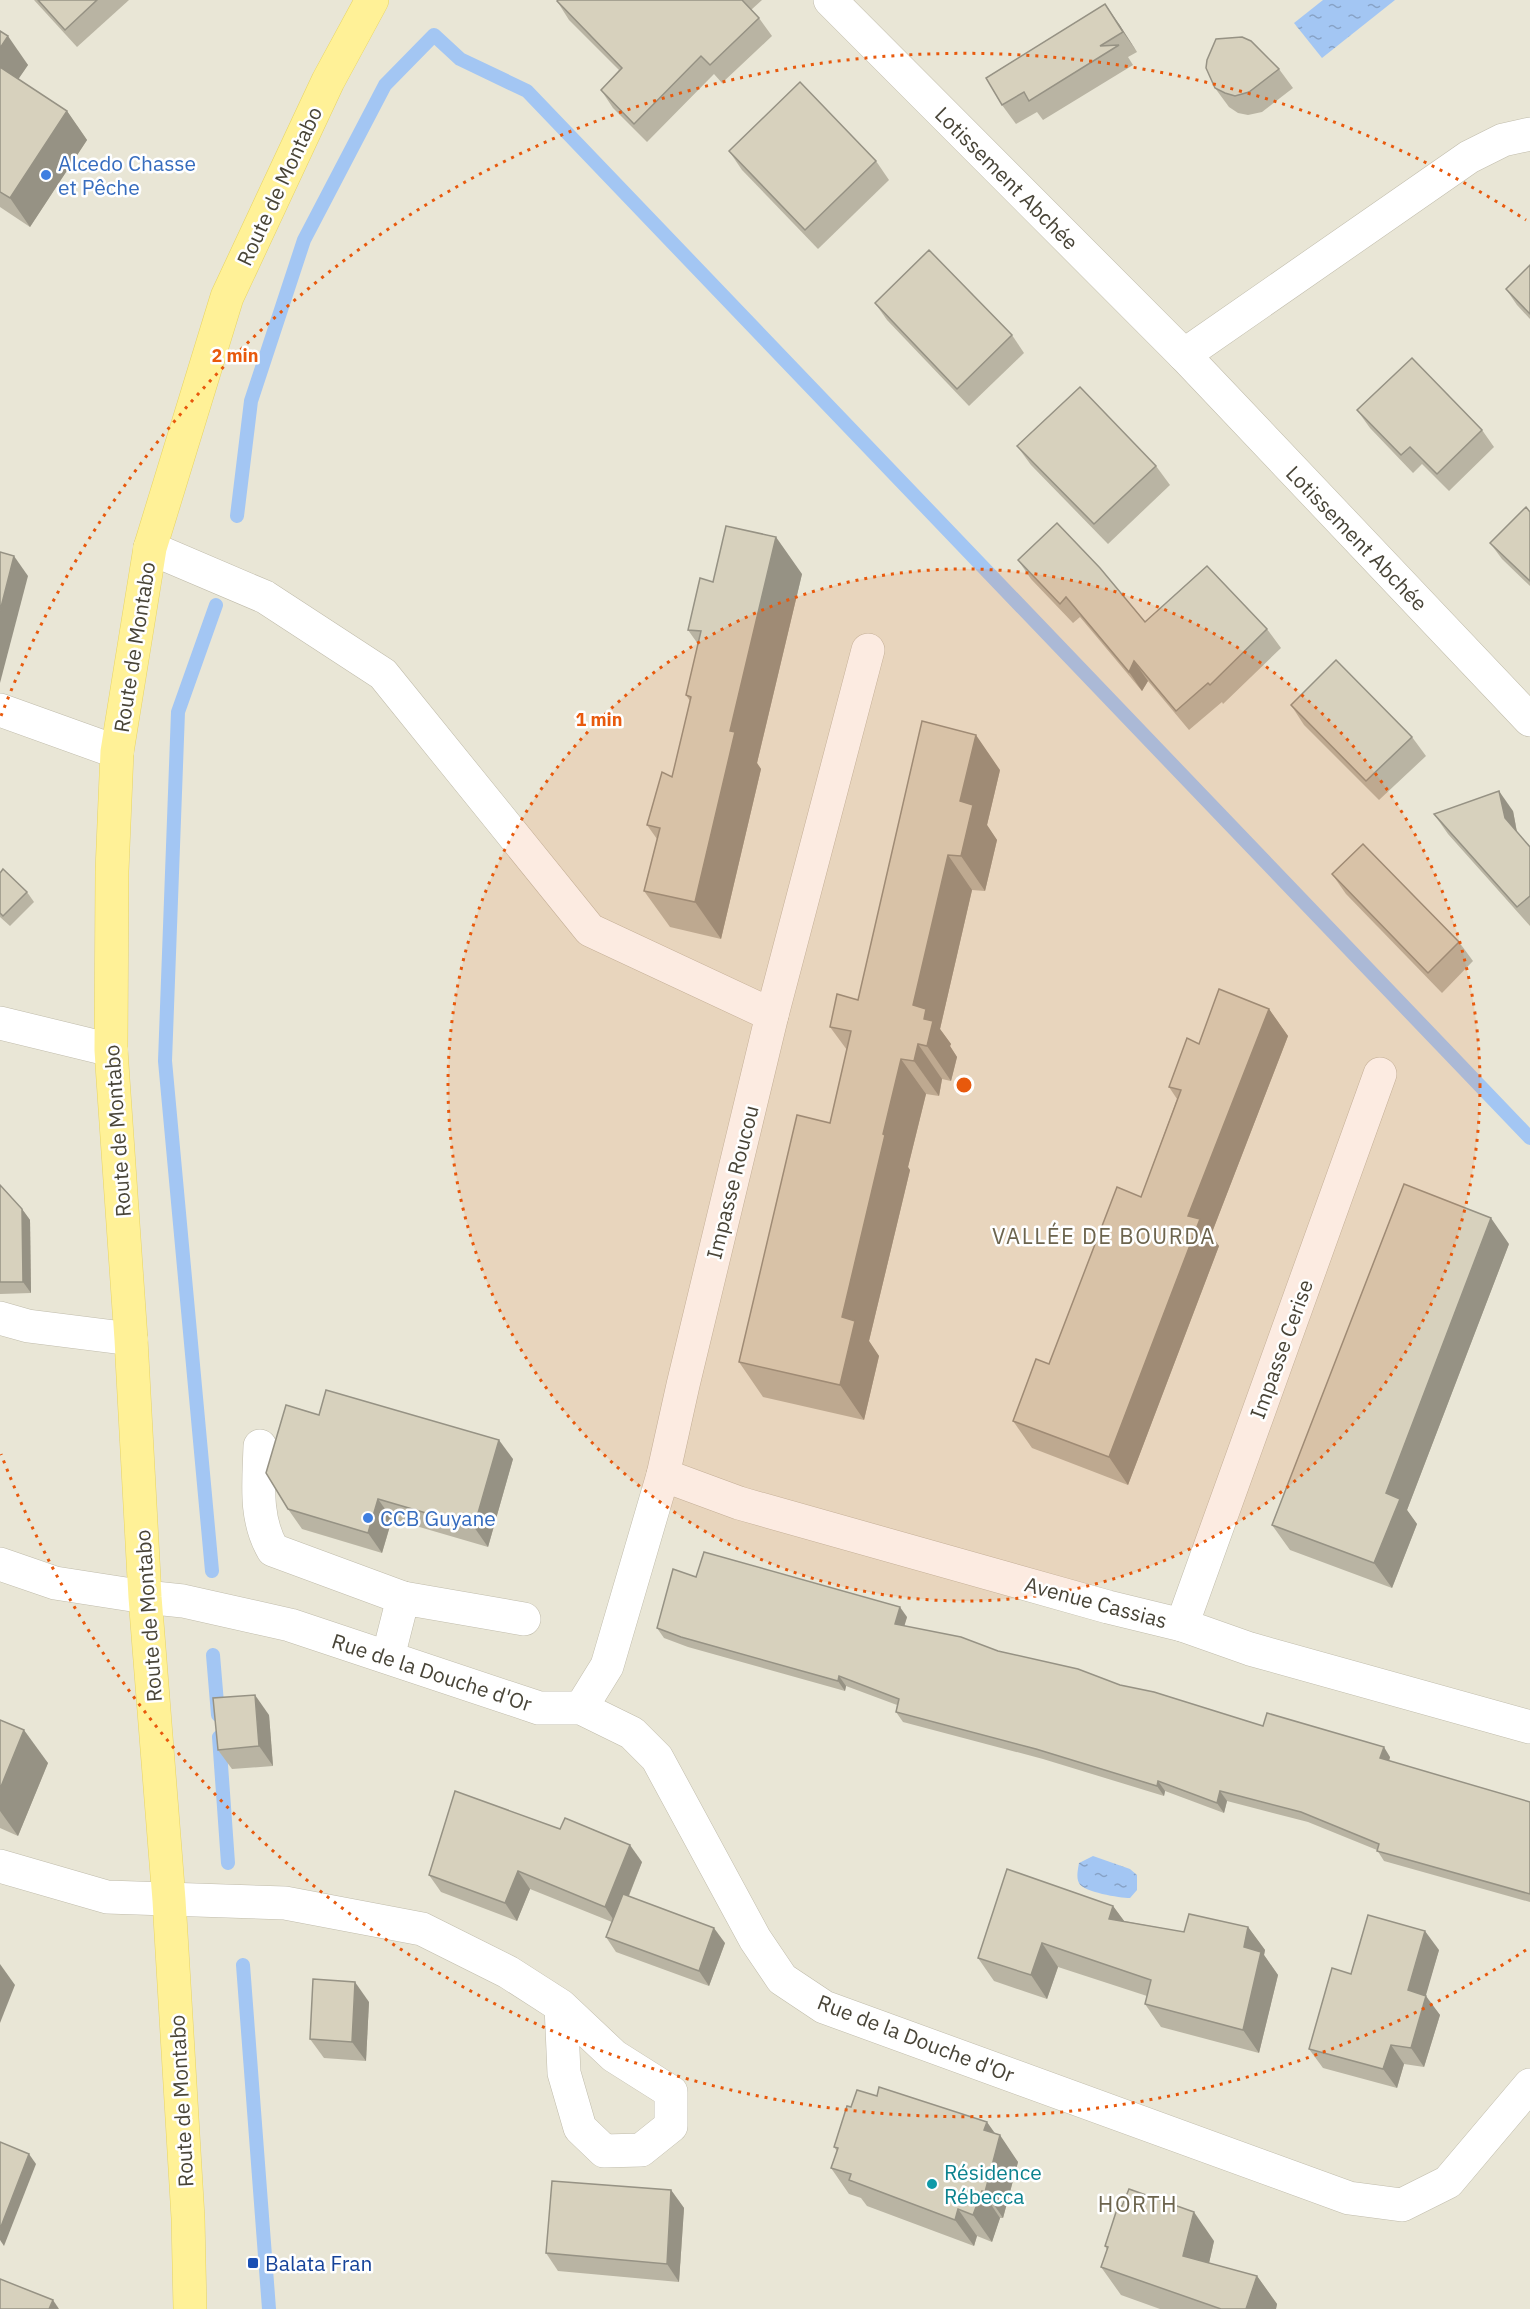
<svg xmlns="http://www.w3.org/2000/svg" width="1530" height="2309" viewBox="0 0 1530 2309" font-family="'IBM Plex Sans',sans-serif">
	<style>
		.residential { fill: #e9e6d6 }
		.water { fill: url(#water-ripples) }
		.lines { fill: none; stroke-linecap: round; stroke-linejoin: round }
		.stream { stroke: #a3c6f3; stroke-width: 14 }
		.minor-casing { stroke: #c0bcab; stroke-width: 34 }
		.major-casing { stroke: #e7d464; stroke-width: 34 }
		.minor { stroke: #fff; stroke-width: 33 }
		.major { stroke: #fff197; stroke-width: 33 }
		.wall { fill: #b9b4a3 }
		.shaded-wall { fill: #969284 }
		.building { fill: #d7d1bd; stroke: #969284; stroke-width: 1.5 }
		.ring { fill: none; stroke: #e8590c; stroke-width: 3; stroke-dasharray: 3 6 }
		.shop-dot { fill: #3f7fe0; stroke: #fff; stroke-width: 2 }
		.culture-dot { fill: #0f9aa8; stroke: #fff; stroke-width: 2 }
		.transit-dot { fill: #1a4fb4; stroke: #fff; stroke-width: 2 }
		.labels { text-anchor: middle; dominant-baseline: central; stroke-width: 5; stroke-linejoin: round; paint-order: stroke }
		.shop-label { font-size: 21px; fill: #366cbe; stroke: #fff; text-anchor: start }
		.street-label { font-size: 21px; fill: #484437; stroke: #fff }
		.culture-label { font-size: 21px; fill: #0d838f; stroke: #fff; text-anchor: start }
		.transit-label { font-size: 21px; fill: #164399; stroke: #fff; text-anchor: start }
		.neighbourhood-label { font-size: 22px; letter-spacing: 1.5px; fill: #6c644d; stroke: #fff }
		.centre { fill: #e8590c; stroke: #fff; stroke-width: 3 }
		.ring-label { font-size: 18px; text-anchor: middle; font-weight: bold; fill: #e8590c; stroke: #fff; stroke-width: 5; stroke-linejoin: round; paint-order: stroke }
	</style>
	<defs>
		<pattern id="water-ripples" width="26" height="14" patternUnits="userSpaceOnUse" patternTransform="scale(1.5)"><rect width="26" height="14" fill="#a3c6f3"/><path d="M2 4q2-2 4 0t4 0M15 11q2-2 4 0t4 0" fill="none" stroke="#87a2c6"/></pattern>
	</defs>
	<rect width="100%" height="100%" fill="#f5f3e8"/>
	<!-- residential -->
	<rect class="residential" x="0" y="0" width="1530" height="2309"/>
	<!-- water -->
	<g class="water">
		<path d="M 1323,0 L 1395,0 L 1322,58 L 1294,23 Z"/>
		<path d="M 1093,1856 L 1130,1869 L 1137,1875 L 1137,1890 L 1130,1898 C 1120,1898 1083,1892 1079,1883 C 1076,1877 1078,1869 1079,1863 Z"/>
	</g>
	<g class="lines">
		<!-- stream -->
		<g class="stream">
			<path d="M 237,516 L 251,401 L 304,240 L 385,85 L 434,35 L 460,59 L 527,91 L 1530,1138"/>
			<path d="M 212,1571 L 165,1061 L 178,712 L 216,605"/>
			<path d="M 213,1655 L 218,1715"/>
			<path d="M 219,1737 L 228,1863"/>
			<path d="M 243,1965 L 269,2309"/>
		</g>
		<!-- minor casing -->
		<g class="minor-casing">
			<g id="minor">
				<path d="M 830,0 L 1184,355 L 1530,720"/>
				<path d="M 1184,355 L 1469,157 L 1503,140 L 1530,134"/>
				<path d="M 150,548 L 265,597 L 383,674 L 590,930 L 772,1015"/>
				<path d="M 0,710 L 117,752"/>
				<path d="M 0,1023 L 111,1050"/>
				<path d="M 0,1318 L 28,1326 L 131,1339"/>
				<path d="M 260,1446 C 259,1481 254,1518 273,1550 L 403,1598"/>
				<path d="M 663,1475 L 739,1503 L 1108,1607 L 1182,1625 L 1250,1649 L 1530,1727"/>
				<path d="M 0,1564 L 55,1583 L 145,1597 L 183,1601 L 290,1625 L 539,1708 L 581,1708 L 632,1733 L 657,1758 L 755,1939 L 782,1979 L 824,2007 L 1349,2198 L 1402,2205 L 1448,2182 L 1530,2085"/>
				<path d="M 1182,1625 L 1380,1074"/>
				<path d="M 388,1657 L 403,1598 L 524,1619"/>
				<path d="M 581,1708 L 607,1666 L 663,1475 L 683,1385 L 772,1015 L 868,650"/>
				<path d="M 0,1866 L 107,1897 L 285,1903 L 422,1929 L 508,1972 L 561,2006 L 614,2056 L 671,2092 L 671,2126 L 641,2150 L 604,2151 L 580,2128 L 564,2073 L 561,2006"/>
			</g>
		</g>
		<!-- major casing -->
		<g class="major-casing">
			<path id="major" d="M 190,2309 L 188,2218 L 169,1900 L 145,1597 L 131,1339 L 111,1050 L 112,871 L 117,752 L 150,548 L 227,297 L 328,81 L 372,0"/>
		</g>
		<!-- minor -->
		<use href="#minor" class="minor"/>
		<!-- major -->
		<use href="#major" class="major"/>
	</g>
	<!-- wall -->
	<g class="wall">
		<path d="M 34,0 L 129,0 L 77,47 Z"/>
		<path d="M 558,0 L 762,0 L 751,10 L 759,18 L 772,36 L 722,83 L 714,74 L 647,142 L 613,108 L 601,90 L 619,70 L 569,20 L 557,1 Z"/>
		<path d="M 1119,24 L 1137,52 L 1128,57 L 1133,65 L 1043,120 L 1037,112 L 1016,124 L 1002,105 Z"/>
		<path d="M 0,31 L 28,65 L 18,79 L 67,111 L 87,140 L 30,227 L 0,207 Z"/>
		<path d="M 1279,69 L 1293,88 L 1262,112 L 1248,115 L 1238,113 L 1229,107 L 1215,88 Z"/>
		<path d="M 729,151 L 876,161 L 889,180 L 818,249 L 742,170 Z"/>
		<path d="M 1530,265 L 1530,319 L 1517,305 L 1506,289 Z"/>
		<path d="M 875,303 L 1012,335 L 1024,353 L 969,406 L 887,320 Z"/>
		<path d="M 1357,410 L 1482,430 L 1494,447 L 1449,491 L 1422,464 L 1413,473 L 1370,428 Z"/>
		<path d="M 1017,446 L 1156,466 L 1170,485 L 1108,544 L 1031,465 Z"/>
		<path d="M 1530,512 L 1530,586 L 1502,559 L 1490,543 Z"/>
		<path d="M 1018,560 L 1145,622 L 1267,629 L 1281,648 L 1223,704 L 1222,702 L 1189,730 L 1148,681 L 1142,691 L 1080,617 L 1073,623 L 1031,579 Z"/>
		<path d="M 802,574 L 757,763 L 761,769 L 721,939 L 670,927 L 644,891 L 657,839 L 647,825 L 672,777 L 690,701 L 686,695 L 698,644 L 688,630 L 713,582 Z"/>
		<path d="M 1291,705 L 1412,737 L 1426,756 L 1379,800 L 1304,725 Z"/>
		<path d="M 1000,770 L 987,825 L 997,840 L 985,891 L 972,890 L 940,1029 L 951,1044 L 950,1046 L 957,1057 L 951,1081 L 942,1079 L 939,1096 L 926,1094 L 908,1167 L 910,1170 L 869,1341 L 879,1356 L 864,1420 L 763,1397 L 739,1362 L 830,1123 L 847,1050 L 830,1027 L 858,1000 Z"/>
		<path d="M 1513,811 L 1517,832 L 1530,847 L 1530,926 L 1448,834 L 1434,814 Z"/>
		<path d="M 0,873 L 27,892 L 34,902 L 10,926 L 0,917 Z"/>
		<path d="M 1332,874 L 1459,942 L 1473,961 L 1442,993 L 1346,894 Z"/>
		<path d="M 1269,1009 L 1288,1036 L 1211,1235 L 1219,1246 L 1128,1485 L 1032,1448 L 1013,1421 L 1049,1364 L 1141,1197 L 1177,1099 L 1169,1087 L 1199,1044 Z"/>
		<path d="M 0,1185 L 22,1209 L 30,1220 L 31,1293 L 0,1294 Z"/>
		<path d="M 1509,1244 L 1407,1510 L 1417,1524 L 1392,1588 L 1290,1550 L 1272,1525 Z"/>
		<path d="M 319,1415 L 513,1459 L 488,1547 L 392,1519 L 382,1553 L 302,1529 L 288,1509 Z"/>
		<path d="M 696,1577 L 907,1617 L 904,1626 L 1120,1685 L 1263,1726 L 1390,1757 L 1389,1761 L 1530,1802 L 1530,1902 L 1384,1861 L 1377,1850 L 1308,1822 L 1227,1801 L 1224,1813 L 1165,1791 L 1164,1796 L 1043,1759 L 903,1722 L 896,1712 L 897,1705 L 846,1686 L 845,1691 L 688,1647 L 664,1638 L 657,1628 Z"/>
		<path d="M 269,1715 L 273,1766 L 232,1769 L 218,1750 Z"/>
		<path d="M 0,1720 L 48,1763 L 18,1836 L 0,1828 Z"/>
		<path d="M 642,1862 L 629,1896 L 725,1943 L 709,1986 L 616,1952 L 606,1937 L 612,1922 L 530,1889 L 517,1921 L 441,1892 L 429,1875 Z"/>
		<path d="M 1113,1906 L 1124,1921 L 1184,1932 L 1248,1927 L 1265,1950 L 1264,1955 L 1278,1975 L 1259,2053 L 1161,2027 L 1145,2004 L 1147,1996 L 1058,1967 L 1047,1999 L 994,1981 L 978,1958 Z"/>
		<path d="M 1439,1950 L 1425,1996 L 1440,2015 L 1424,2067 L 1404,2064 L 1397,2088 L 1323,2068 L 1309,2049 L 1351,1974 Z"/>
		<path d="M 369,2002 L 366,2061 L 324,2058 L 310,2039 Z"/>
		<path d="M 851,2107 L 995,2134 L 1018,2162 L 1003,2218 L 1000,2218 L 992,2242 L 977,2236 L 974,2246 L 867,2206 L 861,2198 L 849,2194 L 831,2168 L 837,2151 L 834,2147 Z"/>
		<path d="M 671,2190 L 684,2208 L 679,2282 L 558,2271 L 546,2253 Z"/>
		<path d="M 1214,2241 L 1209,2263 L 1257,2276 L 1277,2304 L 1276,2309 L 1160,2309 L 1121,2295 L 1101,2267 L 1107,2250 L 1105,2246 Z"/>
	</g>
	<!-- shaded-wall -->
	<g class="shaded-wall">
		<path d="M 1105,4 L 1119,24 L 1137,52 L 1123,32 Z"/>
		<path d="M 8,36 L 28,65 L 11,90 L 0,74 L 0,48 Z"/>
		<path d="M 67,111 L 87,140 L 30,227 L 10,198 Z"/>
		<path d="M 776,537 L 802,574 L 757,763 L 761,769 L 721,939 L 695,902 L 730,731 Z"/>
		<path d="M 14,556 L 28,576 L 0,683 L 0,611 Z"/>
		<path d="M 1134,661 L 1148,681 L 1142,691 L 1129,672 Z"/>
		<path d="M 976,735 L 1000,770 L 987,825 L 997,840 L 985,891 L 961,856 L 960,801 Z"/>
		<path d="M 1499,791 L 1513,811 L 1518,838 L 1505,818 Z"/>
		<path d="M 948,855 L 972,890 L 940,1029 L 951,1044 L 950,1046 L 957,1057 L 951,1081 L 927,1046 L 913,1005 Z"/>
		<path d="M 1269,1009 L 1288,1036 L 1211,1235 L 1219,1246 L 1128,1485 L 1109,1457 L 1188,1216 Z"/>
		<path d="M 918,1044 L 942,1079 L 939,1096 L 914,1061 Z"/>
		<path d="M 901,1059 L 926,1094 L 908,1167 L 910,1170 L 869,1341 L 879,1356 L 864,1420 L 840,1385 L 842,1317 L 883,1134 Z"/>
		<path d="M 22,1209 L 30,1220 L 31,1293 L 23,1282 Z"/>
		<path d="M 1491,1218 L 1509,1244 L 1407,1510 L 1417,1524 L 1392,1588 L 1374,1563 L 1386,1493 Z"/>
		<path d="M 499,1440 L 513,1459 L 488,1547 L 474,1527 Z"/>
		<path d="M 378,1499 L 392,1519 L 382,1553 L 368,1533 Z"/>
		<path d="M 900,1607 L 907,1617 L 902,1634 L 895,1624 Z"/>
		<path d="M 839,1676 L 846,1686 L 845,1691 L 838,1681 Z"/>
		<path d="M 255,1695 L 269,1715 L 273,1766 L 259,1746 Z"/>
		<path d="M 24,1730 L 48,1763 L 18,1836 L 0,1811 L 0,1789 Z"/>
		<path d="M 1384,1747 L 1390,1757 L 1387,1768 L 1380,1758 Z"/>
		<path d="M 1158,1781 L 1165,1791 L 1164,1796 L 1157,1786 Z"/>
		<path d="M 1220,1791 L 1227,1801 L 1224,1813 L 1217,1803 Z"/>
		<path d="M 630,1845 L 642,1862 L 617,1925 L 605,1907 Z"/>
		<path d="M 518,1871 L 530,1889 L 517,1921 L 505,1903 Z"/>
		<path d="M 1113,1906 L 1130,1929 L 1109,1919 Z"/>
		<path d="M 1248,1927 L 1265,1950 L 1264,1955 L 1278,1975 L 1259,2053 L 1243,2030 L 1244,1947 Z"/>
		<path d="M 714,1928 L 725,1943 L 709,1986 L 699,1971 Z"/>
		<path d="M 1425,1931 L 1439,1950 L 1422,2009 L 1408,1990 Z"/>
		<path d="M 1042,1943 L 1058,1967 L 1047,1999 L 1031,1975 Z"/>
		<path d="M 0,1964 L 15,1985 L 0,2023 Z"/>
		<path d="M 355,1982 L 369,2002 L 366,2061 L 352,2042 Z"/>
		<path d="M 1426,1996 L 1440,2015 L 1424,2067 L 1411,2048 Z"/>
		<path d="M 1391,2045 L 1404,2064 L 1397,2088 L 1383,2069 Z"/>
		<path d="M 987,2122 L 999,2139 L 1000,2135 L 1018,2162 L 1003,2218 L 985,2192 L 984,2130 Z"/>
		<path d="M 29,2154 L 36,2164 L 4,2246 L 0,2240 L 0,2229 Z"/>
		<path d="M 671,2190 L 684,2208 L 679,2282 L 667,2264 Z"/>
		<path d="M 982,2191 L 1000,2218 L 992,2242 L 973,2215 Z"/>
		<path d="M 958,2209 L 977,2236 L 974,2246 L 955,2220 Z"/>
		<path d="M 1194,2212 L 1214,2241 L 1204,2285 L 1183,2256 Z"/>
		<path d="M 1257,2276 L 1277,2304 L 1276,2309 L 1246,2309 Z"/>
		<path d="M 53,2300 L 59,2309 L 49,2309 Z"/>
	</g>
	<!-- building -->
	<g class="building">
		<path d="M 38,0 L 97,0 L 65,30 Z"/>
		<path d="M 558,0 L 742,0 L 759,18 L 710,65 L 701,56 L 634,124 L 601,90 L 622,68 L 557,1 Z"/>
		<path d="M 1105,4 L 1123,32 L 1100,46 L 1119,45 L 1029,101 L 1024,92 L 1002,105 L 986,78 Z"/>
		<path d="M 0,31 L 8,36 L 0,48 Z"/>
		<path d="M 1242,37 L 1251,41 L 1279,69 L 1249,92 L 1235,96 L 1225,93 L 1215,88 L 1206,68 L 1207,60 L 1216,39 Z"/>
		<path d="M 0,67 L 67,111 L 10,198 L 0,192 Z"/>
		<path d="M 800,82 L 876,161 L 805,230 L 729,151 Z"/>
		<path d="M 929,250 L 1012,335 L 957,389 L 875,303 Z"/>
		<path d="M 1530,265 L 1530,314 L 1506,289 Z"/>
		<path d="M 1412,358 L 1482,430 L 1437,474 L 1410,447 L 1401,455 L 1357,410 Z"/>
		<path d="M 1080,387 L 1156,466 L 1094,524 L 1017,446 Z"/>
		<path d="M 1526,507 L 1530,512 L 1530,581 L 1490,543 Z"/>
		<path d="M 1057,523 L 1100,568 L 1145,622 L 1207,566 L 1267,629 L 1210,685 L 1208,683 L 1176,711 L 1134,661 L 1129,672 L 1066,597 L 1060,604 L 1018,560 Z"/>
		<path d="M 726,526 L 776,537 L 730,731 L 735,732 L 695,902 L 644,891 L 660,828 L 647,825 L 662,772 L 672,777 L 691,697 L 686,695 L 701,631 L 688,630 L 700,578 L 713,582 Z"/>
		<path d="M 0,552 L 14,556 L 0,611 Z"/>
		<path d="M 1336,660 L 1412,737 L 1366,781 L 1291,705 Z"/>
		<path d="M 922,721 L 976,735 L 960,801 L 973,805 L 961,856 L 948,855 L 913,1005 L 926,1009 L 924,1019 L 933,1021 L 927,1046 L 918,1044 L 914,1061 L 901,1059 L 883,1134 L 885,1135 L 842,1317 L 855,1321 L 840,1385 L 739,1362 L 797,1115 L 830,1123 L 851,1031 L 830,1027 L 837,994 L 858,1000 Z"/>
		<path d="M 1499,791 L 1505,818 L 1530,847 L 1530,896 L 1517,907 L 1434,814 Z"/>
		<path d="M 1363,844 L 1459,942 L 1428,973 L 1332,874 Z"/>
		<path d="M 3,869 L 27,892 L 3,916 L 0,913 L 0,873 Z"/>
		<path d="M 1219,989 L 1269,1009 L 1188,1216 L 1200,1219 L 1109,1457 L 1013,1421 L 1036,1359 L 1049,1364 L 1117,1187 L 1141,1197 L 1181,1090 L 1169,1087 L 1187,1038 L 1199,1044 Z"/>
		<path d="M 1404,1184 L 1491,1218 L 1386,1493 L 1400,1499 L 1374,1563 L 1272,1525 Z"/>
		<path d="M 0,1185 L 22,1209 L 23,1282 L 0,1282 Z"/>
		<path d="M 326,1390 L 499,1440 L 474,1527 L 378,1499 L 368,1533 L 288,1509 L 266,1473 L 286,1405 L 319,1415 Z"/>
		<path d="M 704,1552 L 900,1607 L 895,1624 L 961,1637 L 998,1651 L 1078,1669 L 1120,1685 L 1154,1692 L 1263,1726 L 1267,1713 L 1384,1747 L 1380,1758 L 1530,1802 L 1530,1894 L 1377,1851 L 1379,1844 L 1301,1812 L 1220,1791 L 1217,1803 L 1158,1781 L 1157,1786 L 1036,1749 L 896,1712 L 899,1699 L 839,1676 L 838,1681 L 681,1637 L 657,1628 L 673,1569 L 696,1577 Z"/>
		<path d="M 255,1695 L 259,1746 L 218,1750 L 213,1698 Z"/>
		<path d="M 0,1720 L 24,1730 L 0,1789 Z"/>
		<path d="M 455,1791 L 560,1829 L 565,1818 L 630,1845 L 605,1907 L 518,1871 L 505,1903 L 429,1875 Z"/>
		<path d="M 1007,1869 L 1113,1906 L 1109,1919 L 1184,1932 L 1189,1914 L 1248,1927 L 1244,1947 L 1261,1952 L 1243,2030 L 1145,2004 L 1151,1980 L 1042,1943 L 1031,1975 L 978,1958 Z"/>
		<path d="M 623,1894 L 714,1928 L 699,1971 L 606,1937 Z"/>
		<path d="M 1368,1915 L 1425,1931 L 1408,1990 L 1426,1996 L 1411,2048 L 1391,2045 L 1383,2069 L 1309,2049 L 1332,1968 L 1351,1974 Z"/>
		<path d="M 313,1979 L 355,1982 L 352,2042 L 310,2039 Z"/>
		<path d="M 879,2087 L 987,2122 L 984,2130 L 1000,2135 L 985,2192 L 982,2191 L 973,2215 L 958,2209 L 955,2220 L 849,2180 L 851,2174 L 831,2168 L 838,2148 L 834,2147 L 847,2106 L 851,2107 L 857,2090 L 877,2096 Z"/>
		<path d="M 0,2142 L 29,2154 L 0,2229 Z"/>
		<path d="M 552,2181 L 671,2190 L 667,2264 L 546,2253 Z"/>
		<path d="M 1129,2189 L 1194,2212 L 1183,2256 L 1257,2276 L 1246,2309 L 1221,2309 L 1101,2267 L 1108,2247 L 1105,2246 L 1118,2206 L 1122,2206 Z"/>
		<path d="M 0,2279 L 53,2300 L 49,2309 L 0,2309 Z"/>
	</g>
	<!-- distance rings -->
	<circle cx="964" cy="1085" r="516" fill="#e8590c" fill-opacity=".12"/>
	<g class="ring">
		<circle cx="964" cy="1085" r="516"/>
		<path d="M1526 1950A1031 1031 0 0 1 1 1454M1 716A1031 1031 0 0 1 1526 220"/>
	</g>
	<!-- markers -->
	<g class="shop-dot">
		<circle cx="46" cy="175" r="6"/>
		<circle cx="368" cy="1518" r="6"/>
	</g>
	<circle class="culture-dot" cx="932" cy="2184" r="6"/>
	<rect class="transit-dot" x="247" y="2257" width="12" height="12" rx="3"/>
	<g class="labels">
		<!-- shop labels -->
		<g class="shop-label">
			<text x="58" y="163">Alcedo Chasse<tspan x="58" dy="24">et Pêche</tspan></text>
			<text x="380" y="1518">CCB Guyane</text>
		</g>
		<!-- street labels -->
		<g class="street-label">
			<text transform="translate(1007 178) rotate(45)">Lotissement Abchée</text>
			<text transform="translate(279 186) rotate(-65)">Route de Montabo</text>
			<text transform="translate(1357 538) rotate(46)">Lotissement Abchée</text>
			<text transform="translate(134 647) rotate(-81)">Route de Montabo</text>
			<text transform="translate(117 1131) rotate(-94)">Route de Montabo</text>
			<text transform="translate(732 1182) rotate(-76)">Impasse Roucou</text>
			<text transform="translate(1281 1349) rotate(-70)">Impasse Cerise</text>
			<text transform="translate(1096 1602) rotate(15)">Avenue Cassias</text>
			<text transform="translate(148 1616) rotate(-94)">Route de Montabo</text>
			<text transform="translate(432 1672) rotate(18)">Rue de la Douche d'Or</text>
			<text transform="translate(916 2038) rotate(21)">Rue de la Douche d'Or</text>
			<text transform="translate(181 2101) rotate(-93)">Route de Montabo</text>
		</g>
		<!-- culture labels -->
		<g class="culture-label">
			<text x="944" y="2172">Résidence<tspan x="944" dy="24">Rébecca</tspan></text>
		</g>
		<!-- transit labels -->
		<g class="transit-label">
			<text x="265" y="2263">Balata Fran</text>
		</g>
		<!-- neighbourhood labels -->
		<g class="neighbourhood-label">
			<text x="1104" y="1235">VALLÉE DE BOURDA</text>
			<text x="1138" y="2203">HORTH</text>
		</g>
	</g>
	<circle cx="964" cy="1085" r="9" class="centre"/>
	<g class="ring-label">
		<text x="235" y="362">2 min</text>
		<text x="599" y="726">1 min</text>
	</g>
</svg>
